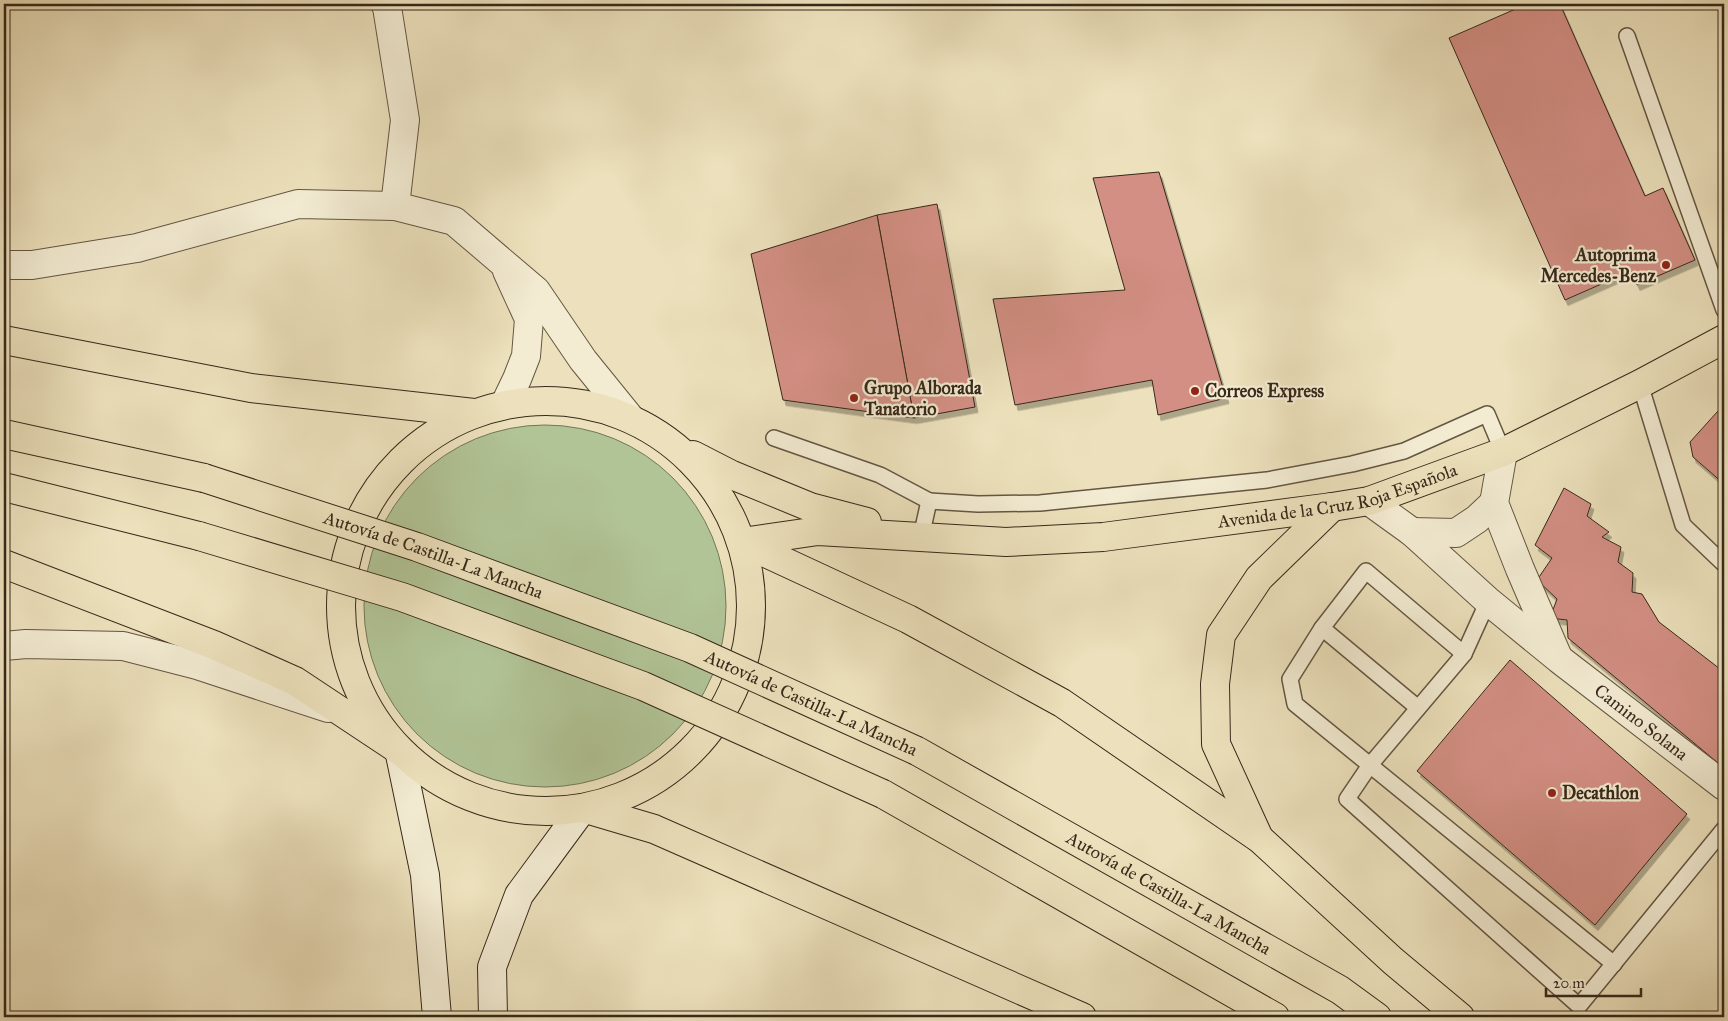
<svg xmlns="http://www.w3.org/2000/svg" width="1728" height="1021" viewBox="0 0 1728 1021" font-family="'IM FELL Great Primer',serif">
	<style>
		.green { fill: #b1c496; stroke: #747658 }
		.building { fill: #d38f84; stroke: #37281a; filter: url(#shadow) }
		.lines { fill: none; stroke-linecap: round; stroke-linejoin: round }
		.service-casing { stroke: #645642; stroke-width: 18 }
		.minor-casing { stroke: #645642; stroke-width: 30 }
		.tertiary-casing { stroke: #645642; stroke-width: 30 }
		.secondary-casing { stroke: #37281a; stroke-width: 30 }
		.trunk-casing { stroke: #37281a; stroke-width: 30 }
		.motorway-casing { stroke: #37281a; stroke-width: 30 }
		.service { stroke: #f3ecd3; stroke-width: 15 }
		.minor { stroke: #f3ecd3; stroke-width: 28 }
		.tertiary { stroke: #f3ecd3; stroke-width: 28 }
		.secondary { stroke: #f3ecd3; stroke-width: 28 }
		.trunk { stroke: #ece1bc; stroke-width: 28 }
		.motorway { stroke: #ece1bc; stroke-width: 28 }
		.motorway-bridge-casing { stroke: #37281a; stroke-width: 30; stroke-linecap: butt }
		.motorway-bridge { stroke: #ece1bc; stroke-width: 28 }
		.poi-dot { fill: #8f2418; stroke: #f3ecd3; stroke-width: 2 }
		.labels { text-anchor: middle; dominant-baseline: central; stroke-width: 4.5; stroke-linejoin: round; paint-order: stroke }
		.poi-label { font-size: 18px; font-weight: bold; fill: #37281a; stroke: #f3ecd3; text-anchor: start }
		.street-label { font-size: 18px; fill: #37281a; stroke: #f3ecd3 }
	</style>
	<defs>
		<filter id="shadow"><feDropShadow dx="3" dy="5.5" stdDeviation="0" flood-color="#0004"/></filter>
	</defs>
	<rect width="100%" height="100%" fill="#ece1bc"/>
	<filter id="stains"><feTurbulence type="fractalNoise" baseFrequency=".004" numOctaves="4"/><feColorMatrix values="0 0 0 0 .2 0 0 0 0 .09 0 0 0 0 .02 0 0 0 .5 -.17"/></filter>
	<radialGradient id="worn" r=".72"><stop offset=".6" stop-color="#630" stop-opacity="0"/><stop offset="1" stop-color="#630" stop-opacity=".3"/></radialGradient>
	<!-- green -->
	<circle class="green" cx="545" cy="606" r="181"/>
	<!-- building -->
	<g class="building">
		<path d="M 1527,4 L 1560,4 L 1645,196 L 1663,188 L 1695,260 L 1637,285 L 1631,271 L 1565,300 L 1449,38 Z"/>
		<path d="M 1159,172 L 1226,398 L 1158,415 L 1152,380 L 1015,405 L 993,299 L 1125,290 L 1093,178 Z"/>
		<path d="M 937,204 L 975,407 L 914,418 L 877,215 Z"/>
		<path d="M 877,215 L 914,418 L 783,400 L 751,254 Z"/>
		<path d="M 1718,411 L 1724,418 L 1724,484 L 1693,457 L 1690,442 Z"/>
		<path d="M 1564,488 L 1591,504 L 1587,516 L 1609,532 L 1602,537 L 1621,547 L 1618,562 L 1633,573 L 1632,592 L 1642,594 L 1659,622 L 1724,672 L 1724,768 L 1568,638 L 1567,620 L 1550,618 L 1557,599 L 1537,580 L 1552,558 L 1535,545 Z"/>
		<path d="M 1510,660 L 1687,814 L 1595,925 L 1417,771 Z"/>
	</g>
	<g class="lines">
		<!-- service casing -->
		<g class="service-casing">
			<g id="service">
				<path d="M 1627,36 L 1724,310"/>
				<path d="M 1640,384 L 1683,525 L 1724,564"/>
				<path d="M 774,438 L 880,475 L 929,501"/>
				<path d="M 921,537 L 929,501 L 978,504 L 1040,503 L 1267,480 L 1352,464 L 1404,451 L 1487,414 L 1503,452"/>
				<path d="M 1488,601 L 1464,654 L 1370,765 L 1347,799 L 1579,1006 L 1724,829"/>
				<path d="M 1322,628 L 1418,708"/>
				<path d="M 1464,654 L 1366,571 L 1322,628 L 1290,679 L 1295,704 L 1614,964"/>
			</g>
		</g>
		<!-- minor casing -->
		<g class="minor-casing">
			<g id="minor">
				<path d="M 385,4 L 387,7 L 405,120 L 395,206"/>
				<path d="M 1503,452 L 1494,503 L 1520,569 L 1557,655"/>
				<path id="s1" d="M 1369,501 L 1412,532 L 1488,601 L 1559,659 L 1724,786"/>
				<path d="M 1412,532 L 1456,533 L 1477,519 L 1494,503"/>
			</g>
		</g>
		<!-- tertiary casing -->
		<g class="tertiary-casing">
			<g id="tertiary">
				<path d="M 4,265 L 32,265 L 137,248 L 298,204 L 395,206 L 454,221 L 536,291 L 583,360 L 630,418"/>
				<path d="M 505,404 L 517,379 L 526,356 L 529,319 L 507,271"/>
				<path d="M 4,646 L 26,644 L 123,646 L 197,665 L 328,708"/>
			</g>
		</g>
		<!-- secondary casing -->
		<g class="secondary-casing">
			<g id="secondary">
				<path d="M 399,750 L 425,875 L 437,1017"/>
				<path d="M 493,1017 L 492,967 L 519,895 L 583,808"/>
			</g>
		</g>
		<!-- trunk casing -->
		<g class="trunk-casing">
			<g id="trunk">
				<circle cx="546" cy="606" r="205"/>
				<path d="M 693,455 L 732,475 L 810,507 L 867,522"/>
				<path id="s2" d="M 742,542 L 818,531 L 1006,542 L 1103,537 L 1332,507 L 1369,501 L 1503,452 L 1640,384 L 1724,339"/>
			</g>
		</g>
		<!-- motorway casing -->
		<g class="motorway-casing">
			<g id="motorway">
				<path d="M 4,340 L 251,388 L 474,413"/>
				<path d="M 4,434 L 204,478"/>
				<path d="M 4,487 L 199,536"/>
				<path d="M 742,542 L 908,619 L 1062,703 L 1260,839 L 1393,961 L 1460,1017"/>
				<path d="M 4,564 L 214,645 L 295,681 L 399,750"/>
				<path id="s3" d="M 917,751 L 1340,990 L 1377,1017"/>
				<path d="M 883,794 L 1275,1017"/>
				<path d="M 583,808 L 654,829 L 1082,1017"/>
				<path d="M 1259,838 L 1216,744 L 1215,684 L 1221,635 L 1259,578 L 1332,507"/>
			</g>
		</g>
		<!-- service -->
		<use href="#service" class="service"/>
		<!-- minor -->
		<use href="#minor" class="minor"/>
		<!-- tertiary -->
		<use href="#tertiary" class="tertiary"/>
		<!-- secondary -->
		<use href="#secondary" class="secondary"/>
		<!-- trunk -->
		<use href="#trunk" class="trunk"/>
		<!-- motorway -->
		<use href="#motorway" class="motorway"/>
		<!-- motorway-bridge casing -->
		<g class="motorway-bridge-casing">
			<g id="motorway-bridge">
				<path id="s4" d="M 204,478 L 417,547 L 690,648 L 917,751"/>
				<path d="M 199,536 L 402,597 L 643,686 L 883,794"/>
			</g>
		</g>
		<!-- motorway-bridge -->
		<use href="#motorway-bridge" class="motorway-bridge"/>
	</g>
	<!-- markers -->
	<g class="poi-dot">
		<circle cx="1666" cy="265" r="5"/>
		<circle cx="1195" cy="391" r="5"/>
		<circle cx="854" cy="398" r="5"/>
		<circle cx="1552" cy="793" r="5"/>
	</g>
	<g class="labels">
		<!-- poi labels -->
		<g class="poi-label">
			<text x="1656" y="255" text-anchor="end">Autoprima<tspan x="1656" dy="21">Mercedes-Benz</tspan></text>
			<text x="864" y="388">Grupo Alborada<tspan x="864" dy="21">Tanatorio</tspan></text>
			<text x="1205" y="391">Correos Express</text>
			<text x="1562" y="793">Decathlon</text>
		</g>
		<!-- street labels -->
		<g class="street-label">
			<text stroke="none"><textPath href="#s2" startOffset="601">Avenida de la Cruz Roja Española</textPath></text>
			<text stroke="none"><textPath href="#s4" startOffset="242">Autovía de Castilla-La Mancha</textPath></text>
			<text stroke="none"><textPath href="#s4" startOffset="648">Autovía de Castilla-La Mancha</textPath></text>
			<text stroke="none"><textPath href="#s1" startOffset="351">Camino Solana</textPath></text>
			<text stroke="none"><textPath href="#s3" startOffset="289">Autovía de Castilla-La Mancha</textPath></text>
		</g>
	</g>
	<!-- margin -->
	<rect width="1728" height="1021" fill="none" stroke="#ece1bc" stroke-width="20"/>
	<rect x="5" y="5" width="1718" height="1011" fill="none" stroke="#37281a" stroke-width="2.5"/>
	<rect x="10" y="10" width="1708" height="1001" fill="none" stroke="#37281a"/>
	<!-- scale -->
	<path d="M1546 988v8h95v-8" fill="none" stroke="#37281a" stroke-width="2.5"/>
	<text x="1553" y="988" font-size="15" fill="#37281a" stroke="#f3ecd3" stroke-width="4" paint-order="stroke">20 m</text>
	<rect width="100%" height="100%" filter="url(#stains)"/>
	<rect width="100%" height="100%" fill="url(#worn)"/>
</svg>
